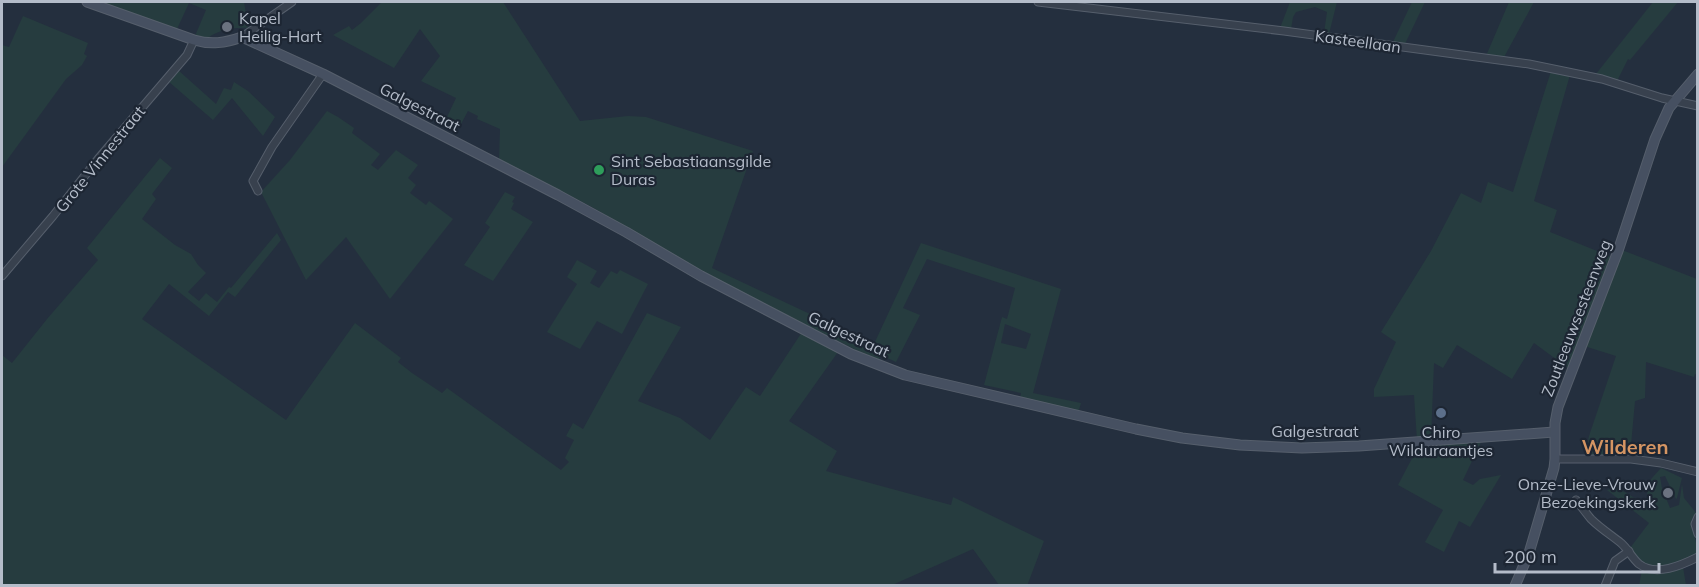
<svg xmlns="http://www.w3.org/2000/svg" width="1699" height="587" viewBox="0 0 1699 587" font-family="Mulish,sans-serif">
	<style>
		.green { fill: #263c3f; fill-rule: evenodd }
		.lines { fill: none; stroke-linecap: round; stroke-linejoin: round }
		.street-casing { stroke: #565f6c; stroke-width: 9 }
		.secondary-casing { stroke: #565f6c; stroke-width: 11 }
		.street { stroke: #38414e; stroke-width: 7 }
		.secondary { stroke: #465061; stroke-width: 9 }
		.worship-dot { fill: #6b7280; stroke: #1d2633; stroke-width: 2 }
		.leisure-dot { fill: #2e9e5b; stroke: #1d2633; stroke-width: 2 }
		.service-dot { fill: #5c6f8a; stroke: #1d2633; stroke-width: 2 }
		.labels { text-anchor: middle; dominant-baseline: central; stroke-width: 4.5; stroke-linejoin: round; paint-order: stroke }
		.poi-label { font-size: 16px; fill: #b4bcc9; stroke: #1d2633; text-anchor: start }
		.street-label { font-size: 16px; fill: #b4bcc9; stroke: #1d2633 }
		.quarter-label { font-size: 20px; font-weight: bold; fill: #d59563; stroke: #1d2633 }
	</style>
	<rect width="100%" height="100%" fill="#242f3e"/>
	<!-- green -->
	<g class="green">
		<path d="M 98,2 L 244,2 L 248,26 L 247,28 C 236,27 217,30 208,38 L 195,36 L 206,10 L 189,3 L 177,29 Z"/>
		<path d="M 382,2 L 503,2 L 580,121 L 628,116 L 646,117 L 753,151 L 712,268 L 874,344 L 921,243 L 1061,289 L 1033,393 L 1081,403 L 1078,413 L 1020,399 L 1021,393 L 984,385 L 1002,317 L 1007,319 L 1015,288 L 927,259 L 903,308 L 920,315 L 896,362 L 881,355 L 878,361 L 699,271 L 592,207 L 499,160 L 500,129 L 477,119 L 478,116 L 468,111 L 461,124 L 447,117 L 456,98 L 421,81 L 440,56 L 420,29 L 394,68 L 333,35 L 349,26 L 352,30 L 361,23 ZM 1005,324 L 1031,334 L 1026,349 L 1001,343 Z"/>
		<path d="M 1290,2 L 1337,2 L 1329,34 L 1324,33 L 1327,12 L 1315,7 L 1296,12 L 1293,17 L 1291,29 L 1280,28 Z"/>
		<path d="M 1412,2 L 1425,2 L 1404,46 L 1392,44 Z"/>
		<path d="M 1509,2 L 1534,2 L 1503,59 L 1486,56 Z"/>
		<path d="M 1653,2 L 1678,2 L 1630,60 L 1628,59 L 1617,81 L 1596,74 Z"/>
		<path d="M 23,16 L 88,43 L 84,54 L 87,56 L 82,65 L 66,79 L 2,167 L 2,45 L 9,47 Z"/>
		<path d="M 178,70 L 216,104 L 224,88 L 231,90 L 234,82 L 248,91 L 275,117 L 263,136 L 232,98 L 213,120 L 168,81 Z"/>
		<path d="M 1551,71 L 1570,75 L 1534,201 L 1557,210 L 1550,232 L 1612,257 L 1568,368 L 1534,343 L 1512,379 L 1457,345 L 1443,368 L 1434,363 L 1431,439 L 1417,440 L 1414,395 L 1374,397 L 1374,389 L 1396,342 L 1381,332 L 1431,251 L 1461,193 L 1481,203 L 1488,182 L 1513,192 Z"/>
		<path d="M 327,111 L 338,117 L 354,128 L 352,133 L 380,154 L 371,165 L 378,170 L 396,150 L 418,165 L 408,178 L 416,185 L 410,193 L 426,205 L 429,201 L 453,219 L 390,299 L 346,237 L 306,280 L 261,192 L 290,160 Z"/>
		<path d="M 160,158 L 172,168 L 152,194 L 156,199 L 142,219 L 175,245 L 191,254 L 198,265 L 206,273 L 188,292 L 199,301 L 206,293 L 217,302 L 229,287 L 231,288 L 277,233 L 281,240 L 235,297 L 228,292 L 209,316 L 169,284 L 142,319 L 286,420 L 355,323 L 401,358 L 398,362 L 412,373 L 442,393 L 447,388 L 561,470 L 569,462 L 565,458 L 574,440 L 566,436 L 573,423 L 583,429 L 647,313 L 681,327 L 638,401 L 680,418 L 710,440 L 746,387 L 760,396 L 802,332 L 838,352 L 789,421 L 837,451 L 826,471 L 951,505 L 953,497 L 1044,541 L 1027,586 L 999,585 L 973,549 L 890,586 L 3,585 L 2,584 L 2,355 L 12,363 L 47,319 L 98,260 L 87,248 Z"/>
		<path d="M 505,192 L 515,197 L 512,202 L 514,203 L 511,209 L 533,222 L 493,281 L 464,265 L 490,227 L 485,223 Z"/>
		<path d="M 1622,250 L 1697,279 L 1697,375 L 1695,374 L 1694,377 L 1646,362 L 1645,398 L 1635,401 L 1630,456 L 1585,456 L 1589,436 L 1616,356 L 1584,346 Z"/>
		<path d="M 577,260 L 597,271 L 590,283 L 599,288 L 611,271 L 617,274 L 620,270 L 648,284 L 622,334 L 597,321 L 580,349 L 547,332 L 577,284 L 567,277 Z"/>
		<path d="M 1481,442 L 1463,480 L 1473,485 L 1480,479 L 1501,475 L 1470,527 L 1459,521 L 1444,552 L 1425,542 L 1443,510 L 1398,485 L 1418,447 Z"/>
		<path d="M 1661,468 L 1682,478 L 1677,498 L 1676,499 L 1665,476 L 1660,477 L 1662,488 L 1670,508 L 1679,505 L 1682,484 L 1684,498 L 1697,514 C 1689,534 1697,534 1697,553 C 1684,561 1658,573 1643,563 C 1637,560 1634,553 1630,548 L 1649,523 L 1607,490 L 1616,487 L 1638,500 L 1649,502 C 1644,485 1649,481 1661,468 Z"/>
		<path d="M 1683,567 L 1686,585 L 1639,586 L 1642,569 Z"/>
	</g>
	<g class="lines">
		<!-- street casing -->
		<g class="street-casing">
			<g id="street">
				<path d="M 1038,2 L 1284,31 L 1529,64 L 1602,79 L 1662,98 L 1698,106"/>
				<path d="M 242,37 L 292,2"/>
				<path d="M 258,191 L 253,181 L 272,147 L 323,74"/>
				<path d="M 2,276 L 53,216 L 98,159 L 187,55 L 194,40"/>
				<path d="M 1555,459 L 1631,459 L 1661,463 L 1698,472"/>
				<path d="M 1576,500 C 1581,506 1586,513 1591,519 C 1600,528 1611,535 1621,543 C 1628,549 1632,558 1639,564 C 1656,577 1682,565 1698,557"/>
				<path d="M 1698,517 L 1695,524 L 1698,534"/>
				<path d="M 1605,586 L 1615,561 L 1629,551"/>
			</g>
		</g>
		<!-- secondary casing -->
		<g class="secondary-casing">
			<g id="secondary">
				<path d="M 87,2 L 194,40 C 211,45 225,43 242,37 L 323,74 L 558,195 L 626,232 L 701,276 L 851,354 L 905,375 L 1136,429 L 1182,438 L 1240,445 L 1302,448 L 1359,446 L 1554,432"/>
				<path d="M 1515,586 L 1529,553 L 1554,468 L 1555,459 L 1555,423 L 1558,407 L 1618,251 L 1655,139 L 1669,108 L 1698,74"/>
			</g>
		</g>
		<!-- street -->
		<use href="#street" class="street"/>
		<!-- secondary -->
		<use href="#secondary" class="secondary"/>
	</g>
	<!-- markers -->
	<g class="worship-dot">
		<circle cx="227" cy="27" r="6"/>
		<circle cx="1668" cy="493" r="6"/>
	</g>
	<circle class="leisure-dot" cx="599" cy="170" r="6"/>
	<circle class="service-dot" cx="1441" cy="413" r="6"/>
	<g class="labels">
		<!-- poi labels -->
		<g class="poi-label">
			<text x="239" y="18">Kapel<tspan x="239" dy="18">Heilig-Hart</tspan></text>
			<text x="611" y="161">Sint Sebastiaansgilde<tspan x="611" dy="18">Duras</tspan></text>
			<text x="1441" y="432" text-anchor="middle">Chiro<tspan x="1441" dy="18">Wilduraantjes</tspan></text>
			<text x="1656" y="484" text-anchor="end">Onze-Lieve-Vrouw<tspan x="1656" dy="18">Bezoekingskerk</tspan></text>
		</g>
		<!-- street labels -->
		<g class="street-label">
			<text transform="translate(1358 41) rotate(8)">Kasteellaan</text>
			<text transform="translate(420 107) rotate(27)">Galgestraat</text>
			<text transform="translate(100 159) rotate(-51)">Grote Vinnestraat</text>
			<text transform="translate(1576 318) rotate(-69)">Zoutleeuwsesteenweg</text>
			<text transform="translate(849 334) rotate(25)">Galgestraat</text>
			<text x="1315" y="431">Galgestraat</text>
		</g>
		<!-- quarter labels -->
		<g class="quarter-label">
			<text x="1625" y="446">Wilderen</text>
		</g>
	</g>
	<!-- border -->
	<rect width="1699" height="587" fill="none" stroke="#b4bcc9" stroke-width="6"/>
	<!-- scale -->
	<path d="M1495 563v9h164v-9" fill="none" stroke="#b4bcc9" stroke-width="3"/>
	<text x="1504" y="563" font-size="18" fill="#b4bcc9" stroke="#1d2633" stroke-width="4.5" paint-order="stroke">200 m</text>
</svg>
